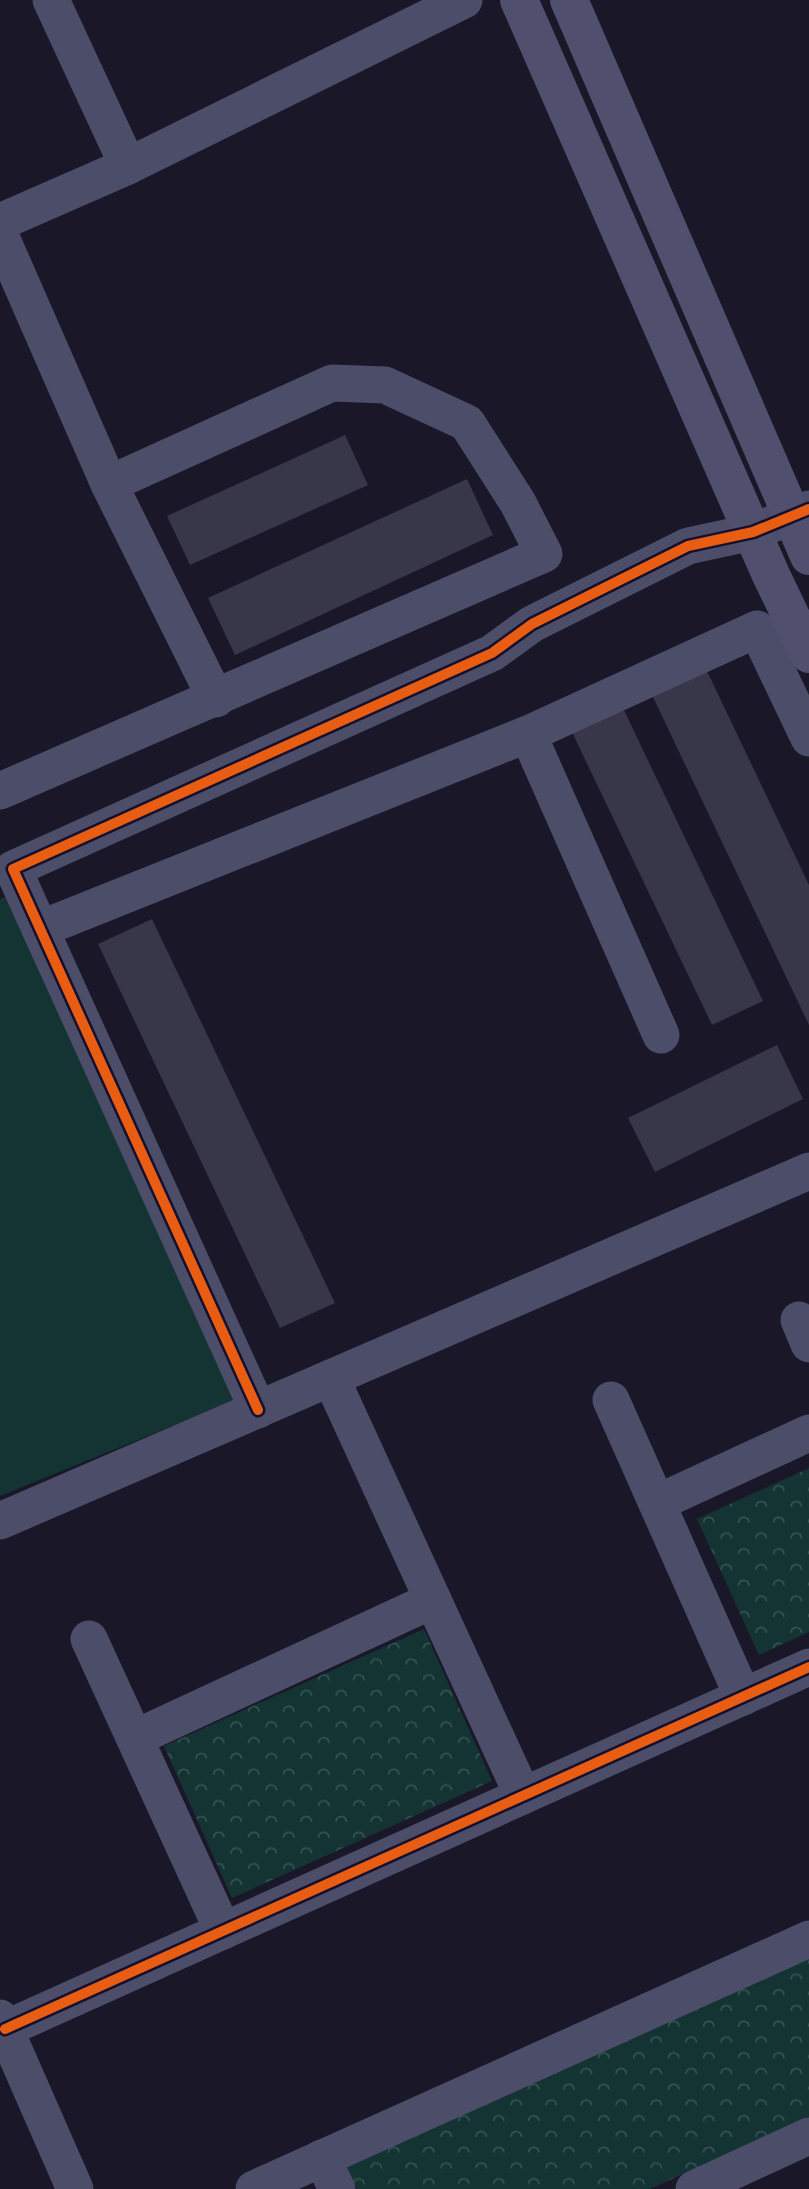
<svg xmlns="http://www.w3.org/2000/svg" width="809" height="2189" viewBox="0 0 809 2189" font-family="'Nunito Sans',sans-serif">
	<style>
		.green { fill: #143434 }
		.forest { fill: url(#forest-crowns) }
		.building { fill: #383649 }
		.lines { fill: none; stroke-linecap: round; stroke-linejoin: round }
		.street { stroke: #4c4d69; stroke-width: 37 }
		.secondary { stroke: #50506e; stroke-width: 38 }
		.cycleway-casing { stroke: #14102f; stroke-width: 15 }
		.cycleway { stroke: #e95d12; stroke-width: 10 }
	</style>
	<defs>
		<pattern id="forest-crowns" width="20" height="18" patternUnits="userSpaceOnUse" patternTransform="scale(1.75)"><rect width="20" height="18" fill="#143434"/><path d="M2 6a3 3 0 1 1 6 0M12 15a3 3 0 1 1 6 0" fill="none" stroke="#365152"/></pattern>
	</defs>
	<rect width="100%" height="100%" fill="#191728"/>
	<!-- green -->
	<path class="green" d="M 13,894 L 256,1392 L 0,1496 L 0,899 Z"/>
	<!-- forest -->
	<g class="forest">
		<path d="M 809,1468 L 809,1632 L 759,1655 L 697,1519 Z"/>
		<path d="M 424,1629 L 492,1781 L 232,1898 L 164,1746 Z"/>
		<path d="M 809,1956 L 809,2117 L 650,2189 L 357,2189 L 347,2167 Z"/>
	</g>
	<!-- building -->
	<g class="building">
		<path d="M 345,435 L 368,485 L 190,565 L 167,516 Z"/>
		<path d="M 467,479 L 493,535 L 235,655 L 208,598 Z"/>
		<path d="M 706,669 L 809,885 L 809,1025 L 652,695 Z"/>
		<path d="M 622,706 L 763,1001 L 712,1025 L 571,730 Z"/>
		<path d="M 152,919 L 335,1303 L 280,1328 L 98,944 Z"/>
		<path d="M 777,1045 L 803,1099 L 655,1172 L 628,1118 Z"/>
	</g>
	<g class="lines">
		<!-- street -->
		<g class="street">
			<path d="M 51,0 L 128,166"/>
			<path d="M 0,222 L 128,166 L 464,0"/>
			<path d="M 0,235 L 109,484 L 216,699"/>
			<path d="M 528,734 L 661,1035"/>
			<path d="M 0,791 L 544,554 L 518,503 L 467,423 L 385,385 L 332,383 L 109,484"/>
			<path d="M 40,929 L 528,734 L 757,629 L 809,738"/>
			<path d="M 799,1320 L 809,1344"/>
			<path d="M 331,1378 L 523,1796"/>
			<path d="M 611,1400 L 743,1697"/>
			<path d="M 258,1410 L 13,869 L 492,653 L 532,624 L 688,546 L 753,532 L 809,509"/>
			<path d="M 657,1503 L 809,1433"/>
			<path d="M 0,1521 L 809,1171"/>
			<path d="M 89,1639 L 223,1931"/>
			<path d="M 135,1738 L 433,1600"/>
			<path d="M 0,2018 L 75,2189"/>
			<path d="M 5,2029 L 809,1667"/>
			<path d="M 322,2158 L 337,2189"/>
			<path d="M 254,2189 L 809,1939"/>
			<path d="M 694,2189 L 809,2136"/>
		</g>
		<!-- secondary -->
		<g class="secondary">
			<path d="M 519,0 L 771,575 L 809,654"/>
			<path d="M 569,0 L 809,556"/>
		</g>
		<!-- cycleway casing -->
		<g class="cycleway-casing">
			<g id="cycleway">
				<path d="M 258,1410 L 13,869 L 492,653 L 532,624 L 688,546 L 753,532 L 809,509"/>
				<path d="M 5,2029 L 809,1667"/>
			</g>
		</g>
		<!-- cycleway -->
		<use href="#cycleway" class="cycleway"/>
	</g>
</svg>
